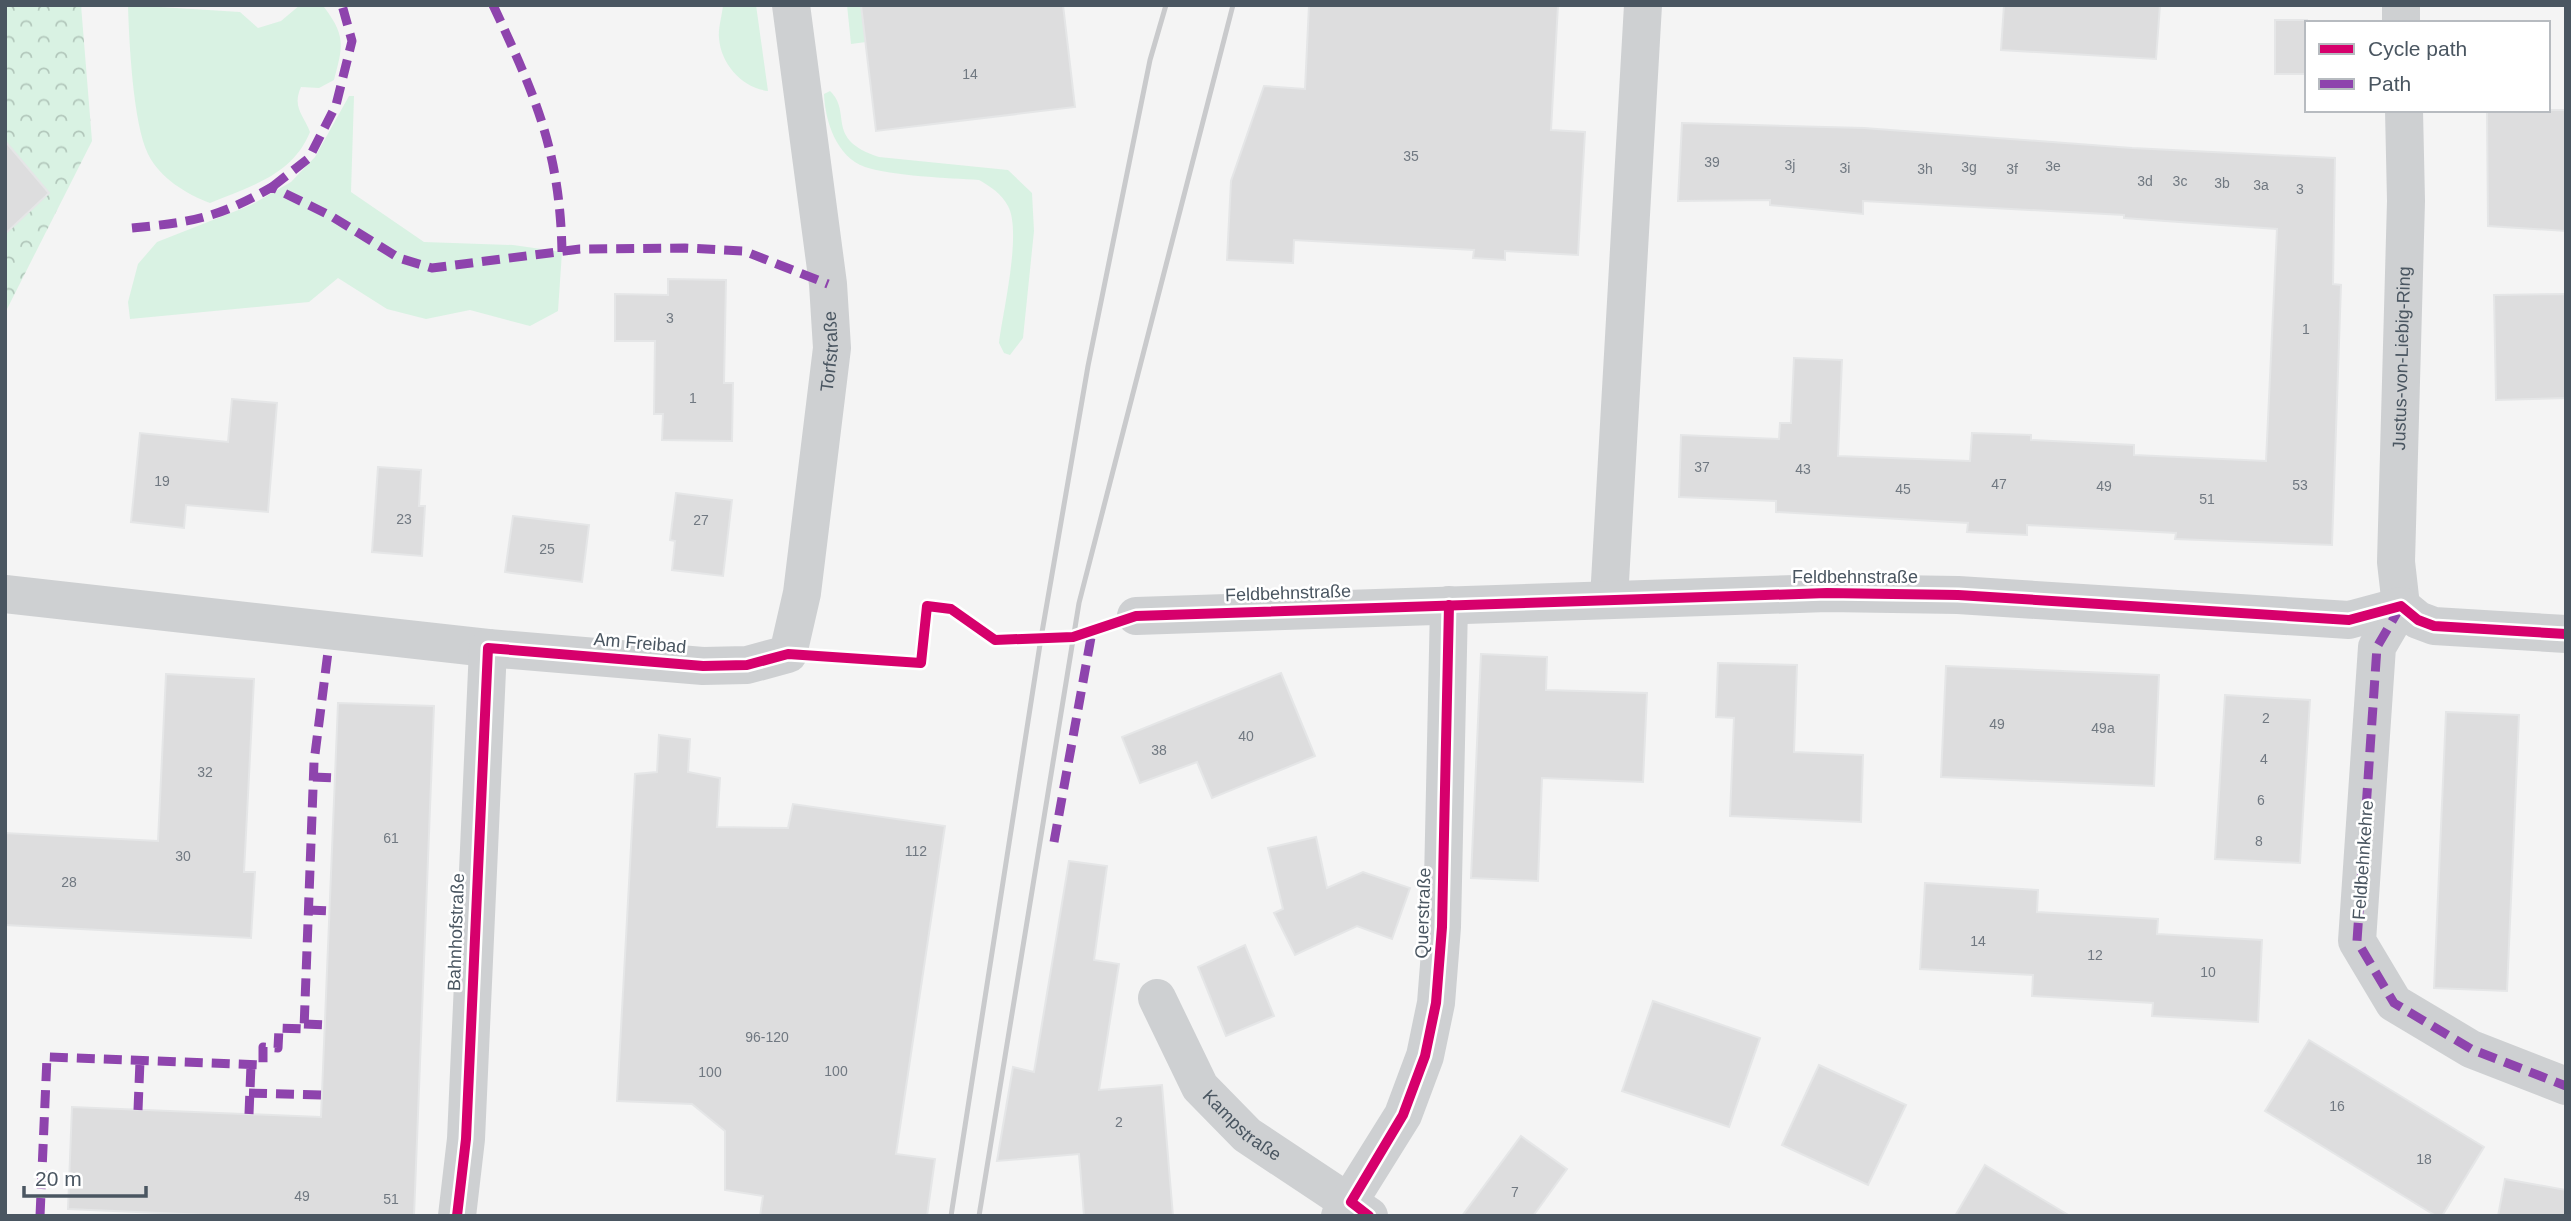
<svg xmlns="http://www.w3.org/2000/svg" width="2571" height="1221" viewBox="0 0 2571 1221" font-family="Arial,sans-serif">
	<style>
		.grass { fill: #d9f2e3 }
		.park { fill: url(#park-crowns) }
		.building { fill: #ddddde; stroke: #e5e6e7; stroke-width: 2 }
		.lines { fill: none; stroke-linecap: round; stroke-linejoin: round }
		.minor { stroke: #ced0d2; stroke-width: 38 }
		.rail { stroke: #c9cacc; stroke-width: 5 }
		.quiet { stroke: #8e44ad; stroke-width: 9; stroke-dasharray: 18 9; stroke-linecap: butt }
		.cycleway-casing { stroke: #fff; stroke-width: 15 }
		.cycleway { stroke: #d6006c; stroke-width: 10 }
		.labels { text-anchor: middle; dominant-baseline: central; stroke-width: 5; stroke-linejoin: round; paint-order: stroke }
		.number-label { font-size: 14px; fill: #707881 }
		.street-label { font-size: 18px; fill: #4a5661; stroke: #fff }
	</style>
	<defs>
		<pattern id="park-crowns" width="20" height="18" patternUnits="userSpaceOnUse" patternTransform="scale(1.75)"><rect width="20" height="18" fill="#d9f2e3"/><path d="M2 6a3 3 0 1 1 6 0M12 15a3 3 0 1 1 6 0" fill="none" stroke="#b2c7bb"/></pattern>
	</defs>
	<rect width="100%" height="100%" fill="#f4f4f4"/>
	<!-- grass -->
	<g class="grass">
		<path d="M 128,5 L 240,12 L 258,28 L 281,21 L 300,5 L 324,7 C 346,36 343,46 334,80 L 319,88 L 301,87 C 292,107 303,114 310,132 C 292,176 250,186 210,203 C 186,194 160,178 148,154 C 133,123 129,41 128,5 Z"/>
		<path d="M 723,5 L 756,5 L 768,91 C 743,88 721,65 719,38 C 718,28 722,16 723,5 Z"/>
		<path d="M 847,5 L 861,5 L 866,42 L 851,44 Z"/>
		<path d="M 830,91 C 853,113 824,139 879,157 L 1008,170 L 1032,193 L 1034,231 L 1023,338 L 1010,355 L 1004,353 L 999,343 C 1003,311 1022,232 1008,206 C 1001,193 991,187 979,180 C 950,178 891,176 865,167 C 836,157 825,120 824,94 Z"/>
		<path d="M 349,96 L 354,96 L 351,192 L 424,242 L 513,245 L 562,252 L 558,311 L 530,326 L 470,310 L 426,319 L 387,309 L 338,278 L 309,302 L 130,319 L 128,302 L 138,264 L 157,242 L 251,205 L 291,182 L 315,157 Z"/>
	</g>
	<!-- park -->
	<path class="park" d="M 5,5 L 81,5 L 92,141 L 5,313 Z"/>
	<!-- building -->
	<g class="building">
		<path d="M 861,5 L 1063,5 L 1075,107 L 876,131 Z"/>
		<path d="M 1309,5 L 1558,5 L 1551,130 L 1585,132 L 1578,255 L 1505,251 L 1505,260 L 1473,258 L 1474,250 L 1294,240 L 1293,263 L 1227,260 L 1231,181 L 1264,86 L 1305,89 Z"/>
		<path d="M 2004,5 L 2160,5 L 2156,59 L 2001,50 Z"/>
		<rect x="2275" y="20" width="32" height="54"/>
		<path d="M 2487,110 L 2566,110 L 2566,231 L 2488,226 Z"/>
		<path d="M 1682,123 L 1864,128 L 2132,148 L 2335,158 L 2333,284 L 2341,285 L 2332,545 L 2175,539 L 2176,533 L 2027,525 L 2027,535 L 1967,532 L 1968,523 L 1776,512 L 1776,501 L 1679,497 L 1681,435 L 1779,439 L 1780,423 L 1791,423 L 1794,358 L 1842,360 L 1838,456 L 1970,461 L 1972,433 L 2031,435 L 2031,440 L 2134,445 L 2134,455 L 2266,461 L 2277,229 L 2124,218 L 2124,215 L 1863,201 L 1863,214 L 1770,205 L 1770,200 L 1678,201 Z"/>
		<path d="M 5,141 L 49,193 L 5,234 Z"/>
		<path d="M 668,279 L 726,280 L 724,383 L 733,383 L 732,441 L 662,440 L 663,414 L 654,414 L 655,341 L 615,341 L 615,294 L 668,295 Z"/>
		<path d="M 2566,294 L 2566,398 L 2496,400 L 2494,295 Z"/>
		<path d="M 232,399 L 277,403 L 268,512 L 186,505 L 184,528 L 131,522 L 140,433 L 228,442 Z"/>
		<path d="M 378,467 L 421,470 L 419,506 L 425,506 L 422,556 L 372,552 Z"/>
		<path d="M 676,493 L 732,500 L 723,576 L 672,570 L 675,541 L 670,540 Z"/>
		<path d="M 513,516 L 589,525 L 582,582 L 505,572 Z"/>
		<path d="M 1481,654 L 1547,657 L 1546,690 L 1647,693 L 1643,782 L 1542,778 L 1538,881 L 1471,878 Z"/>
		<path d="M 1718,663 L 1797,665 L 1794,752 L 1863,755 L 1861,822 L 1730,816 L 1734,718 L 1716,717 Z"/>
		<path d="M 1946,666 L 2159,675 L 2154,786 L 1941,777 Z"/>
		<path d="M 1281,673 L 1315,756 L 1212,798 L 1197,762 L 1140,783 L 1122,737 Z"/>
		<path d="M 166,674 L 254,679 L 244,872 L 255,872 L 251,938 L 5,925 L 5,833 L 158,841 Z"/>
		<path d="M 2225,695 L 2310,700 L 2300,863 L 2215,859 Z"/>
		<path d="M 338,703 L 434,706 L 414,1216 L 229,1216 L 68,1209 L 72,1107 L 321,1117 Z"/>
		<path d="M 2446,712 L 2519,715 L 2507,991 L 2434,988 Z"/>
		<path d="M 659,735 L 690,739 L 688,772 L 720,778 L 717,827 L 788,828 L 793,804 L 945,826 L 896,1154 L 935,1159 L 927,1216 L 760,1216 L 763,1196 L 725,1190 L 725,1131 L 692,1104 L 617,1101 L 635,774 L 657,772 Z"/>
		<path d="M 1316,837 L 1327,888 L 1363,872 L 1410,888 L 1392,939 L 1357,926 L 1295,955 L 1274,913 L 1283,909 L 1268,848 Z"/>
		<path d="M 1069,861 L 1107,866 L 1094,960 L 1119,964 L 1099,1090 L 1162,1085 L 1173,1216 L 1084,1216 L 1079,1154 L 997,1161 L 1013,1067 L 1034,1072 Z"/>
		<path d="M 1925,883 L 2038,890 L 2037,912 L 2158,919 L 2157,934 L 2262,940 L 2258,1022 L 2152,1016 L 2153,1003 L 2032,996 L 2033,975 L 1920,969 Z"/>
		<path d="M 1245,945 L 1274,1016 L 1226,1036 L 1198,967 Z"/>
		<path d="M 1653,1001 L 1760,1038 L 1729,1127 L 1622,1091 Z"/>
		<path d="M 2309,1040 L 2484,1147 L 2442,1216 L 2436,1216 L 2265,1111 Z"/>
		<path d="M 1819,1065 L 1906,1105 L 1868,1185 L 1782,1145 Z"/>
		<path d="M 1521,1136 L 1567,1169 L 1533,1216 L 1462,1216 Z"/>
		<path d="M 1985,1165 L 2070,1216 L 1955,1216 Z"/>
		<path d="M 2505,1179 L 2566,1190 L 2566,1216 L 2498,1216 Z"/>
	</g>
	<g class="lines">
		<!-- minor -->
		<g class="minor">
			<path d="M 2401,5 L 2401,23"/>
			<path id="s1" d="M 5,594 L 488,648 L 703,666 L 747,665 L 788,654 L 802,593 L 832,348 L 828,284 L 791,5"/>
			<path d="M 1609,599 L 1643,5"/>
			<path d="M 2401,606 L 2377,647 L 2357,941 L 2394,1003 L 2471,1049 L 2566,1086"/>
			<path id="s2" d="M 2401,606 L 2396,562 L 2406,201 L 2404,110"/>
			<path d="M 2401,606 L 2418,620 L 2434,626 L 2566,634"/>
			<path d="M 1136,616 L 1827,593 L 1958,595 L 2349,620 L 2401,606"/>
			<path id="s3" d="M 1157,998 L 1200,1087 L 1247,1135 L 1369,1216"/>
			<path d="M 457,1216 L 466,1139 L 488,648"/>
			<path d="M 1340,1216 L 1403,1115 L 1425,1056 L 1436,1003 L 1442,927 L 1449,605"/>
		</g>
		<!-- rail -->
		<g class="rail">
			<path d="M 951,1216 L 1041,638 L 1088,366 L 1150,60 L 1166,5"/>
			<path d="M 979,1216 L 1079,603 L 1233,5"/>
		</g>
		<!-- quiet -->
		<g class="quiet">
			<path d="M 493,5 C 535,95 560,151 562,252"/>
			<path d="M 272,187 L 309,158 L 336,105 L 352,41 L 342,5"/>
			<path d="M 132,228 C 193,222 218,218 272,187 L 331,216 L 399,258 L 432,268 L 580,249 L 685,248 L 744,251 L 828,284"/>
			<path d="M 2401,606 L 2377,647 L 2357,941 L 2394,1003 L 2471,1049 L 2566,1086"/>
			<path d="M 313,777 L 334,778"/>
			<path d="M 1054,842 L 1092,632"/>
			<path d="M 308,910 L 330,911"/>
			<path d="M 304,1024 L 325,1025"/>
			<path d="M 249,1093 L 322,1095"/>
			<path d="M 138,1110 L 140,1061"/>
			<path d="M 249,1114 L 251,1065"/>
			<path d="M 40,1216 L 47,1057 L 263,1065 L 263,1047 L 278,1048 L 279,1028 L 304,1029 L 314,762 L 328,652"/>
		</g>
		<!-- cycleway casing -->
		<g class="cycleway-casing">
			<g id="cycleway">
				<path d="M 457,1216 L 466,1139 L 488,648 L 703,666 L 747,665 L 788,654 L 921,663 L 927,606 L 951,609 L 995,640 L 1073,637 L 1136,616 L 1827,593 L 1958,595 L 2349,620 L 2401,606 L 2418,620 L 2434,626 L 2566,634"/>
				<path d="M 1369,1216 L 1351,1202 L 1403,1115 L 1425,1056 L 1436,1003 L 1442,927 L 1449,605"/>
			</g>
		</g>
		<!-- cycleway -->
		<use href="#cycleway" class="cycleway"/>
	</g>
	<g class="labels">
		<!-- number labels -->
		<g class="number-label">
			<text x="970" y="74">14</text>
			<text x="1411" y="156">35</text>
			<text x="1712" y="162">39</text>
			<text x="1790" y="165">3j</text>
			<text x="2053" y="166">3e</text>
			<text x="1969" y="167">3g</text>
			<text x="1845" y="168">3i</text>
			<text x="1925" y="169">3h</text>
			<text x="2012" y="169">3f</text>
			<text x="2145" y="181">3d</text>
			<text x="2180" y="181">3c</text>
			<text x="2222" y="183">3b</text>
			<text x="2261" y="185">3a</text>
			<text x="2300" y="189">3</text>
			<text x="670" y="318">3</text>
			<text x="2306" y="329">1</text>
			<text x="693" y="398">1</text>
			<text x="1702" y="467">37</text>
			<text x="1803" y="469">43</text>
			<text x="162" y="481">19</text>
			<text x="1999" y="484">47</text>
			<text x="2300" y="485">53</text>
			<text x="2104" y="486">49</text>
			<text x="1903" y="489">45</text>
			<text x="2207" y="499">51</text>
			<text x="404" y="519">23</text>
			<text x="701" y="520">27</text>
			<text x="547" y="549">25</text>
			<text x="2266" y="718">2</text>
			<text x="1997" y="724">49</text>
			<text x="2103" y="728">49a</text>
			<text x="1246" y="736">40</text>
			<text x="1159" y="750">38</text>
			<text x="2264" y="759">4</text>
			<text x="205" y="772">32</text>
			<text x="2261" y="800">6</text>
			<text x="391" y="838">61</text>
			<text x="2259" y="841">8</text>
			<text x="916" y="851">112</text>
			<text x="183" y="856">30</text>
			<text x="69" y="882">28</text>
			<text x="1978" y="941">14</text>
			<text x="2095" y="955">12</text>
			<text x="2208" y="972">10</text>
			<text x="767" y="1037">96-120</text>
			<text x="836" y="1071">100</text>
			<text x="710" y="1072">100</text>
			<text x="2337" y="1106">16</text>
			<text x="1119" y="1122">2</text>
			<text x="2424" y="1159">18</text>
			<text x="1515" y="1192">7</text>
			<text x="302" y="1196">49</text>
			<text x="391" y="1199">51</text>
		</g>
		<!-- street labels -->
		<g class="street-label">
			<text stroke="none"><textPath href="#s1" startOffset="1094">Torfstraße</textPath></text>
			<text stroke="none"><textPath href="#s2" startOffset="248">Justus-von-Liebig-Ring</textPath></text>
			<text x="1855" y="577">Feldbehnstraße</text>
			<text transform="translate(1288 593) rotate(-2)">Feldbehnstraße</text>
			<text transform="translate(640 643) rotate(5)">Am Freibad</text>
			<text transform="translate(2363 860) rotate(-86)">Feldbehnkehre</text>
			<text transform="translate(1423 913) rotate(-88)">Querstraße</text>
			<text transform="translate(456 932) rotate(-88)">Bahnhofstraße</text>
			<text stroke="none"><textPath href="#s3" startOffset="156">Kampstraße</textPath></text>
		</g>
	</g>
	<!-- border -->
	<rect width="2571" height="1221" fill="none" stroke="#4a5661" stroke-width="14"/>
	<!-- legend -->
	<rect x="2305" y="21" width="245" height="91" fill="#ffffff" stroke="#b7bbc0" stroke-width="2"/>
	<rect x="2319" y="44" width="35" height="10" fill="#d6006c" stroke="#b7bbc0" stroke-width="2"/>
	<text x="2368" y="56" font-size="21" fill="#4a5661">Cycle path</text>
	<rect x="2319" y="79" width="35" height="10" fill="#8e44ad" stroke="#b7bbc0" stroke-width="2"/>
	<text x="2368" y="91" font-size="21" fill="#4a5661">Path</text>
	<!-- scale -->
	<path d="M24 1186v10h122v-10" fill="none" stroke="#4a5661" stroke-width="3.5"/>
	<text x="35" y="1186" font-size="21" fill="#4a5661" stroke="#ffffff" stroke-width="5" paint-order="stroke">20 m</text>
</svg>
